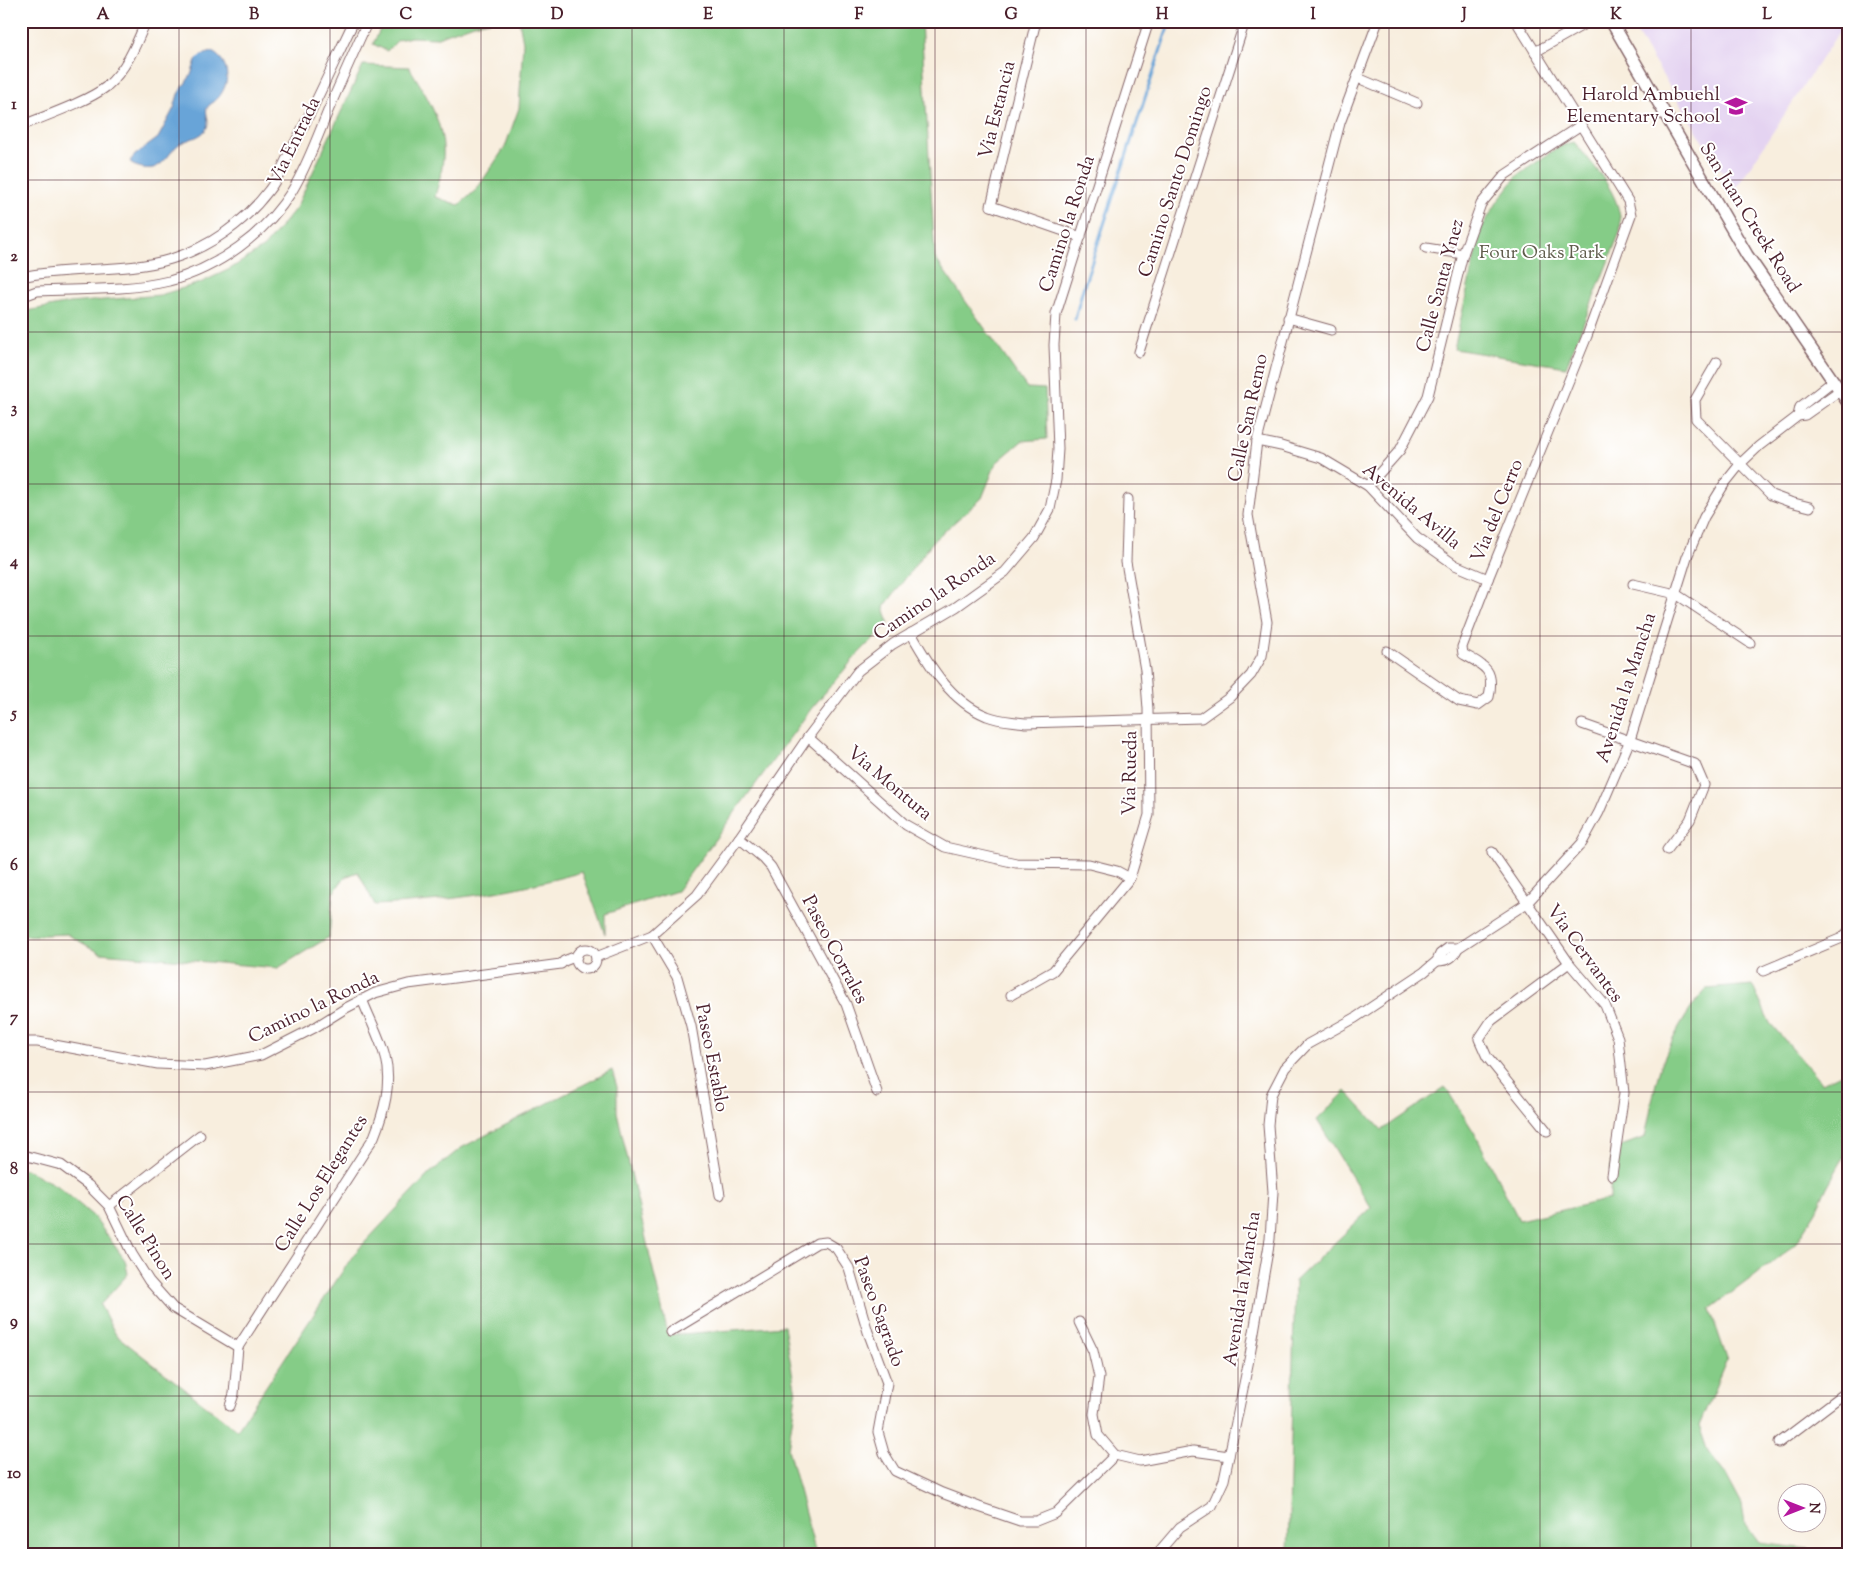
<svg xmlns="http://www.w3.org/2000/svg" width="1870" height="1576" viewBox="0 0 1870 1576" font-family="'Sorts Mill Goudy',serif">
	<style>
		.built { fill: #e4d3f1 }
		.green { fill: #85cc87; stroke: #687659 }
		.water { fill: #67a4d8; stroke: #586282 }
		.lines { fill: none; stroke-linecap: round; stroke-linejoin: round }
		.stream { stroke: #67a4d8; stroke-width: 3 }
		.minor-casing { stroke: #87676a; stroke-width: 11 }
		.tertiary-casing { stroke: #87676a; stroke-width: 14 }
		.minor { stroke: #fff; stroke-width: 9 }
		.tertiary { stroke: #fff; stroke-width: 11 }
		.grid { fill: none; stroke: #4a1f2b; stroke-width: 1; stroke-opacity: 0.55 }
		.labels { text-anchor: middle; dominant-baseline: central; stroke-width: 4; stroke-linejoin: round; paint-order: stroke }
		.poi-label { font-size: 19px; fill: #4a1f2b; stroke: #fff; text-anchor: end }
		.street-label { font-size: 19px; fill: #4a1f2b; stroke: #fff }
		.park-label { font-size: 19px; fill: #5f5c4b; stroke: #fff }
		.neatline { fill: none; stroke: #4a1f2b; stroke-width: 2 }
		.grid-label { font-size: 16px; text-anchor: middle; font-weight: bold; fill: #4a1f2b }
	</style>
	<rect width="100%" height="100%" fill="#fff"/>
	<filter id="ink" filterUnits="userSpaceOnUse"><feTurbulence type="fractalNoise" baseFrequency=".02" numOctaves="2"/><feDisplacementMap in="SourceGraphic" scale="10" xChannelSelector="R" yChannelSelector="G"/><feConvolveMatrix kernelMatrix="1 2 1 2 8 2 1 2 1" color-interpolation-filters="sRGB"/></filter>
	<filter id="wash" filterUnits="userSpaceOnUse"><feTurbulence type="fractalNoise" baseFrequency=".0096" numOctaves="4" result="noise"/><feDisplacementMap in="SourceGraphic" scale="20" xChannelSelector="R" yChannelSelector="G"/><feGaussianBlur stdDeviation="1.12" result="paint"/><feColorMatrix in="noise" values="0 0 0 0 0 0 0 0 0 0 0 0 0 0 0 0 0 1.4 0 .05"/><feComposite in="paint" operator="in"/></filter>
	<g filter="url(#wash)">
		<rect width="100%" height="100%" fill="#f8eede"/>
		<!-- built -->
		<path class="built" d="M 1629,21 L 1846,21 L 1734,191 Z"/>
		<!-- green -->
		<g class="green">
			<path d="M 384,21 L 490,21 L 474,24 L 435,38 L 411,37 L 398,40 L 387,51 L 373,44 Z"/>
			<path d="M 519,21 L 921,21 L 935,258 L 1027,388 L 1045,389 L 1047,439 L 1022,441 L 996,463 L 982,498 L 934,540 L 884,607 L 889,623 L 857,655 L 811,709 L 677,891 L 605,914 L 605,934 L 582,872 C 515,891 445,902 375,905 L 358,872 L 345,877 L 333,893 L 329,937 L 278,968 L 100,953 L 67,934 L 21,936 L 21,312 L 70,303 L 160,295 L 200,283 L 230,269 L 264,247 L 296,208 L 363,65 L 409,67 C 426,94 446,126 443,159 C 442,172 438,185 435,197 L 459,205 L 477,189 L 505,147 L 519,108 L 523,42 Z"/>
			<path d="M 1574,142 C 1595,167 1625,198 1620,232 L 1566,367 L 1454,349 L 1481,229 L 1498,201 L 1517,176 L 1558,147 Z"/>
			<path d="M 1752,985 L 1770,1023 L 1822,1083 L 1849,1070 L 1849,1148 L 1827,1187 L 1816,1211 L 1794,1246 L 1710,1309 L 1727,1359 L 1699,1426 L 1708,1452 L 1726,1475 L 1742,1505 L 1745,1524 L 1759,1543 L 1808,1549 L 1806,1555 L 1288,1555 L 1295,1281 L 1371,1208 L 1317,1120 L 1346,1091 L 1382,1130 L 1445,1087 L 1474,1132 L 1519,1220 L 1610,1199 L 1611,1150 L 1645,1137 C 1650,1115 1653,1091 1660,1069 C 1671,1040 1686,1012 1706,989 Z"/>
			<path d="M 612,1070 L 617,1087 L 617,1112 L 668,1335 L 784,1326 L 796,1394 L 788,1449 L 815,1550 L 826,1555 L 21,1555 L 21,1169 L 26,1169 L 59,1187 L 93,1216 L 125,1260 L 128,1274 L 100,1305 L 116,1335 L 237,1430 L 354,1254 L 430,1173 L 461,1148 Z"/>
		</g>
		<!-- water -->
		<path class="water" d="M 212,52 C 230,61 231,83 218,98 C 215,102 209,104 207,108 C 205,114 210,121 207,127 C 202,139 187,138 178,145 C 170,152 166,162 156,167 C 149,170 140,168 133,165 L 130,161 L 135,155 L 158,138 L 174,108 L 178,94 L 191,75 L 196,60 L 201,55 Z"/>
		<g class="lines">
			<!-- stream -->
			<path class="stream" d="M 1075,319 L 1082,292 L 1170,21"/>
		</g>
	</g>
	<g filter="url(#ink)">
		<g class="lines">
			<!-- minor casing -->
			<g class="minor-casing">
				<g id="minor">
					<path d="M 1036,21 L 991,206 L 1081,237"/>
					<path d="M 1535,52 L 1590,21"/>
					<path d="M 1358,78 L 1417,103"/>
					<path d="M 21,126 C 45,116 86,102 106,87 C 126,70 136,45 146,21"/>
					<path d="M 1426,248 L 1463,254"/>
					<path d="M 21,277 C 70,266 126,273 171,259 C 210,247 245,222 269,190 C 278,179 284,163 291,150 C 314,108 333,64 354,21"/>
					<path d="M 21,297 L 37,291 C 80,289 127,291 169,281 C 218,268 265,234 292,191 C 307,166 317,138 328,111 C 341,81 354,51 368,21"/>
					<path d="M 1288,318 L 1331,330"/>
					<path d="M 1139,352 L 1245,21"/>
					<path d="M 1717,362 L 1695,400 L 1696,419 L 1771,495 L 1790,502 L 1810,507"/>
					<path d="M 1798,416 L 1800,407 L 1833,381"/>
					<path d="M 1257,441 L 1281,446 L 1321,458 L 1368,486 L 1417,538 L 1455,565 L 1488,579"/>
					<path d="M 1368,486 L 1400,450 L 1428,396 L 1463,254 L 1481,204 L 1505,175 L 1581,125"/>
					<path d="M 1633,584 L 1676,594 L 1750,643"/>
					<path d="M 911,633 C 929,665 951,702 987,716 C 999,721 1012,721 1025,723 L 1201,718 L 1230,697 L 1251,675 L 1262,656 L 1267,622 L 1248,515 L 1257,441 L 1340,123 L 1378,21"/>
					<path d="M 1387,651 L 1459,701 L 1478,705 L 1489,697 C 1495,670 1485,666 1463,654 L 1462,647 L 1488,579 L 1587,336 L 1631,215 L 1628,201 L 1516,21"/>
					<path d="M 1582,724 L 1695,764 L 1704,785 L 1690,820 L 1667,850"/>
					<path d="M 808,737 L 906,825 L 945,847 L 1016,863 L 1089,864 L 1117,871 L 1130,878"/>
					<path d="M 739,838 L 763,858 L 771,867 L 846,1004 L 877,1092"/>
					<path d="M 1492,852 L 1569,963 L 1605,1005 L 1618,1038 L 1624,1093 L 1612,1175"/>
					<path d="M 652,935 L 677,977 L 691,1026 L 720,1195"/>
					<circle cx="586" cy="959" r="10"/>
					<path d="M 596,957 L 652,935 L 697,895 L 739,838 L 808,737 L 858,671 L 893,644 L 956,607 L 1005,572 L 1034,538 L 1050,509 L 1056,480 L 1058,449 L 1054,345 L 1056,314 L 1149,21"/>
					<path d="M 1437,961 C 1448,961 1453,958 1458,948 L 1527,903 L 1582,843 L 1599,812 L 1630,740 L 1687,557 L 1704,517 L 1725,483 L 1741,463 L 1759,446 L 1798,416 L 1805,415 L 1839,391"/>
					<path d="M 1763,971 L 1842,938 L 1849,931"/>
					<path d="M 1011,995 L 1053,971 L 1130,878 L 1149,815 L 1148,709 L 1145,670 L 1126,562 L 1128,499"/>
					<path d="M 21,1042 L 38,1042 L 158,1064 L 205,1066 L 261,1055 L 314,1028 L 346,1008 L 375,993 L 408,984 L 561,964 L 564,961 L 577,956"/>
					<path d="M 1547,1131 L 1487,1057 L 1479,1039 L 1491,1021 L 1569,963"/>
					<path d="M 21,1156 L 27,1156 L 61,1165 L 88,1185 L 109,1206 L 132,1254 L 149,1281 L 173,1308 L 238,1347"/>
					<path d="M 109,1206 L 200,1135"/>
					<path d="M 1079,1322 L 1093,1351 L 1099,1377 L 1094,1414 L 1098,1435 L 1115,1455 L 1140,1461 L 1193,1451 L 1229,1456"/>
					<path d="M 670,1332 L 817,1243 L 826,1242 L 836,1248 L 849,1268 L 868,1332 L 887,1383 L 878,1432 L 884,1453 L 895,1471 L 942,1493 L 979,1507 L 1020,1521 L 1036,1521 L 1056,1513 L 1115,1455"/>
					<path d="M 238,1347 L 374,1137 C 384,1112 392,1084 385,1057 C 380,1037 369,1018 362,999"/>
					<path d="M 230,1406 L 234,1394 L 238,1347"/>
					<path d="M 1779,1443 L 1849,1390"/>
					<path d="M 1156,1555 L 1180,1527 L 1212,1506 L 1224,1480 L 1250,1355 L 1270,1239 L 1273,1192 L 1268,1125 L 1271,1095 L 1285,1068 L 1308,1044 L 1355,1018 L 1424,972 L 1437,961 L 1440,954 L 1448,948 L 1458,948"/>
				</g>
			</g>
			<!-- tertiary casing -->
			<g class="tertiary-casing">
				<path id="tertiary" d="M 1611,21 L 1747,255 L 1849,404"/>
			</g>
			<!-- minor -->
			<use href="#minor" class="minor"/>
			<!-- tertiary -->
			<use href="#tertiary" class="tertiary"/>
		</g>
	</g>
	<!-- grid -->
	<path class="grid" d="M 179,21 L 179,1555M 330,21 L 330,1555M 481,21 L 481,1555M 632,21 L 632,1555M 784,21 L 784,1555M 935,21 L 935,1555M 1086,21 L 1086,1555M 1238,21 L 1238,1555M 1389,21 L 1389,1555M 1540,21 L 1540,1555M 1691,21 L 1691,1555M 21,180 L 1849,180M 21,332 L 1849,332M 21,484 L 1849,484M 21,636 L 1849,636M 21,788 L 1849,788M 21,940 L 1849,940M 21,1092 L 1849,1092M 21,1244 L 1849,1244M 21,1396 L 1849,1396"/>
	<!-- icons -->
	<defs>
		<g id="school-bare" transform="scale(1.725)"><path d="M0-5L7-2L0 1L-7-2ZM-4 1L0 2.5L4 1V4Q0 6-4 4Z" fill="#b5179e" stroke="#fff" stroke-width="2.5" paint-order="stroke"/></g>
	</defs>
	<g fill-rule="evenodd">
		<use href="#school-bare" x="1736" y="106"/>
	</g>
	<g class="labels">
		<!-- poi labels -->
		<g class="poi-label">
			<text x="1720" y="95">Harold Ambuehl<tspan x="1720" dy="22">Elementary School</tspan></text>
		</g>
		<!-- street labels -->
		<g class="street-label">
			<text transform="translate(998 110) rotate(-76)">Via Estancia</text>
			<text transform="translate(295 142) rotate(-64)">Via Entrada</text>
			<text transform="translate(1176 182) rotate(-72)">Camino Santo Domingo</text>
			<text transform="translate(1749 218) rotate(58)">San Juan Creek Road</text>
			<text transform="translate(1068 224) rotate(-72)">Camino la Ronda</text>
			<text transform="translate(1441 286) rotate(-75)">Calle Santa Ynez</text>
			<text transform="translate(1249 418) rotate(-78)">Calle San Remo</text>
			<text transform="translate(1411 507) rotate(40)">Avenida Avilla</text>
			<text transform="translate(1498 511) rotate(-68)">Via del Cerro</text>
			<text transform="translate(935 597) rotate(-34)">Camino la Ronda</text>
			<text transform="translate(1627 688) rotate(-72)">Avenida la Mancha</text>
			<text transform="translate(1131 773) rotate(-89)">Via Rueda</text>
			<text transform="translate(889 784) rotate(40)">Via Montura</text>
			<text transform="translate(834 950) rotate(62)">Paseo Corrales</text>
			<text transform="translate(1584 954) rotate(54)">Via Cervantes</text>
			<text transform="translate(314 1008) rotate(-26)">Camino la Ronda</text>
			<text transform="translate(711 1058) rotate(79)">Paseo Establo</text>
			<text transform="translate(322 1184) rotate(-58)">Calle Los Elegantes</text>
			<text transform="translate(145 1238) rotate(58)">Calle Pinon</text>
			<text transform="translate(1243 1289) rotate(-81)">Avenida la Mancha</text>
			<text transform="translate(878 1312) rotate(70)">Paseo Sagrado</text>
		</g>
		<!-- park labels -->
		<g class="park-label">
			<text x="1542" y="253">Four Oaks Park</text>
		</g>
	</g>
	<!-- margin -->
	<rect width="1870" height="1576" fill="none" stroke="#fff" stroke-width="55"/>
	<!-- north arrow -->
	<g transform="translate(1802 1508) rotate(90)"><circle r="24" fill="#ffffff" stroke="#b7a5aa"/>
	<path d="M0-4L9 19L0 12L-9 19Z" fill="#b5179e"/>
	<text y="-8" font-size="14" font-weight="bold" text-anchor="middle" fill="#4a1f2b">N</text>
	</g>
	<rect x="28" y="28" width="1814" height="1520" class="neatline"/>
	<g class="grid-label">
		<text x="103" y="19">A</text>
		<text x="254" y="19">B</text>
		<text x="406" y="19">C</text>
		<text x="557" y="19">D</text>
		<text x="708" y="19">E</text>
		<text x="859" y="19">F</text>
		<text x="1011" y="19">G</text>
		<text x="1162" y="19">H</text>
		<text x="1313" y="19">I</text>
		<text x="1464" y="19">J</text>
		<text x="1616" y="19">K</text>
		<text x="1767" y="19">L</text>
		<text x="14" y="109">1</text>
		<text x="14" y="261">2</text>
		<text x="14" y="413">3</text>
		<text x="14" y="566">4</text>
		<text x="14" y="718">5</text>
		<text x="14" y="870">6</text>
		<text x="14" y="1022">7</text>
		<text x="14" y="1174">8</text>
		<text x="14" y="1326">9</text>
		<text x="14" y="1478">10</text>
	</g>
</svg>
